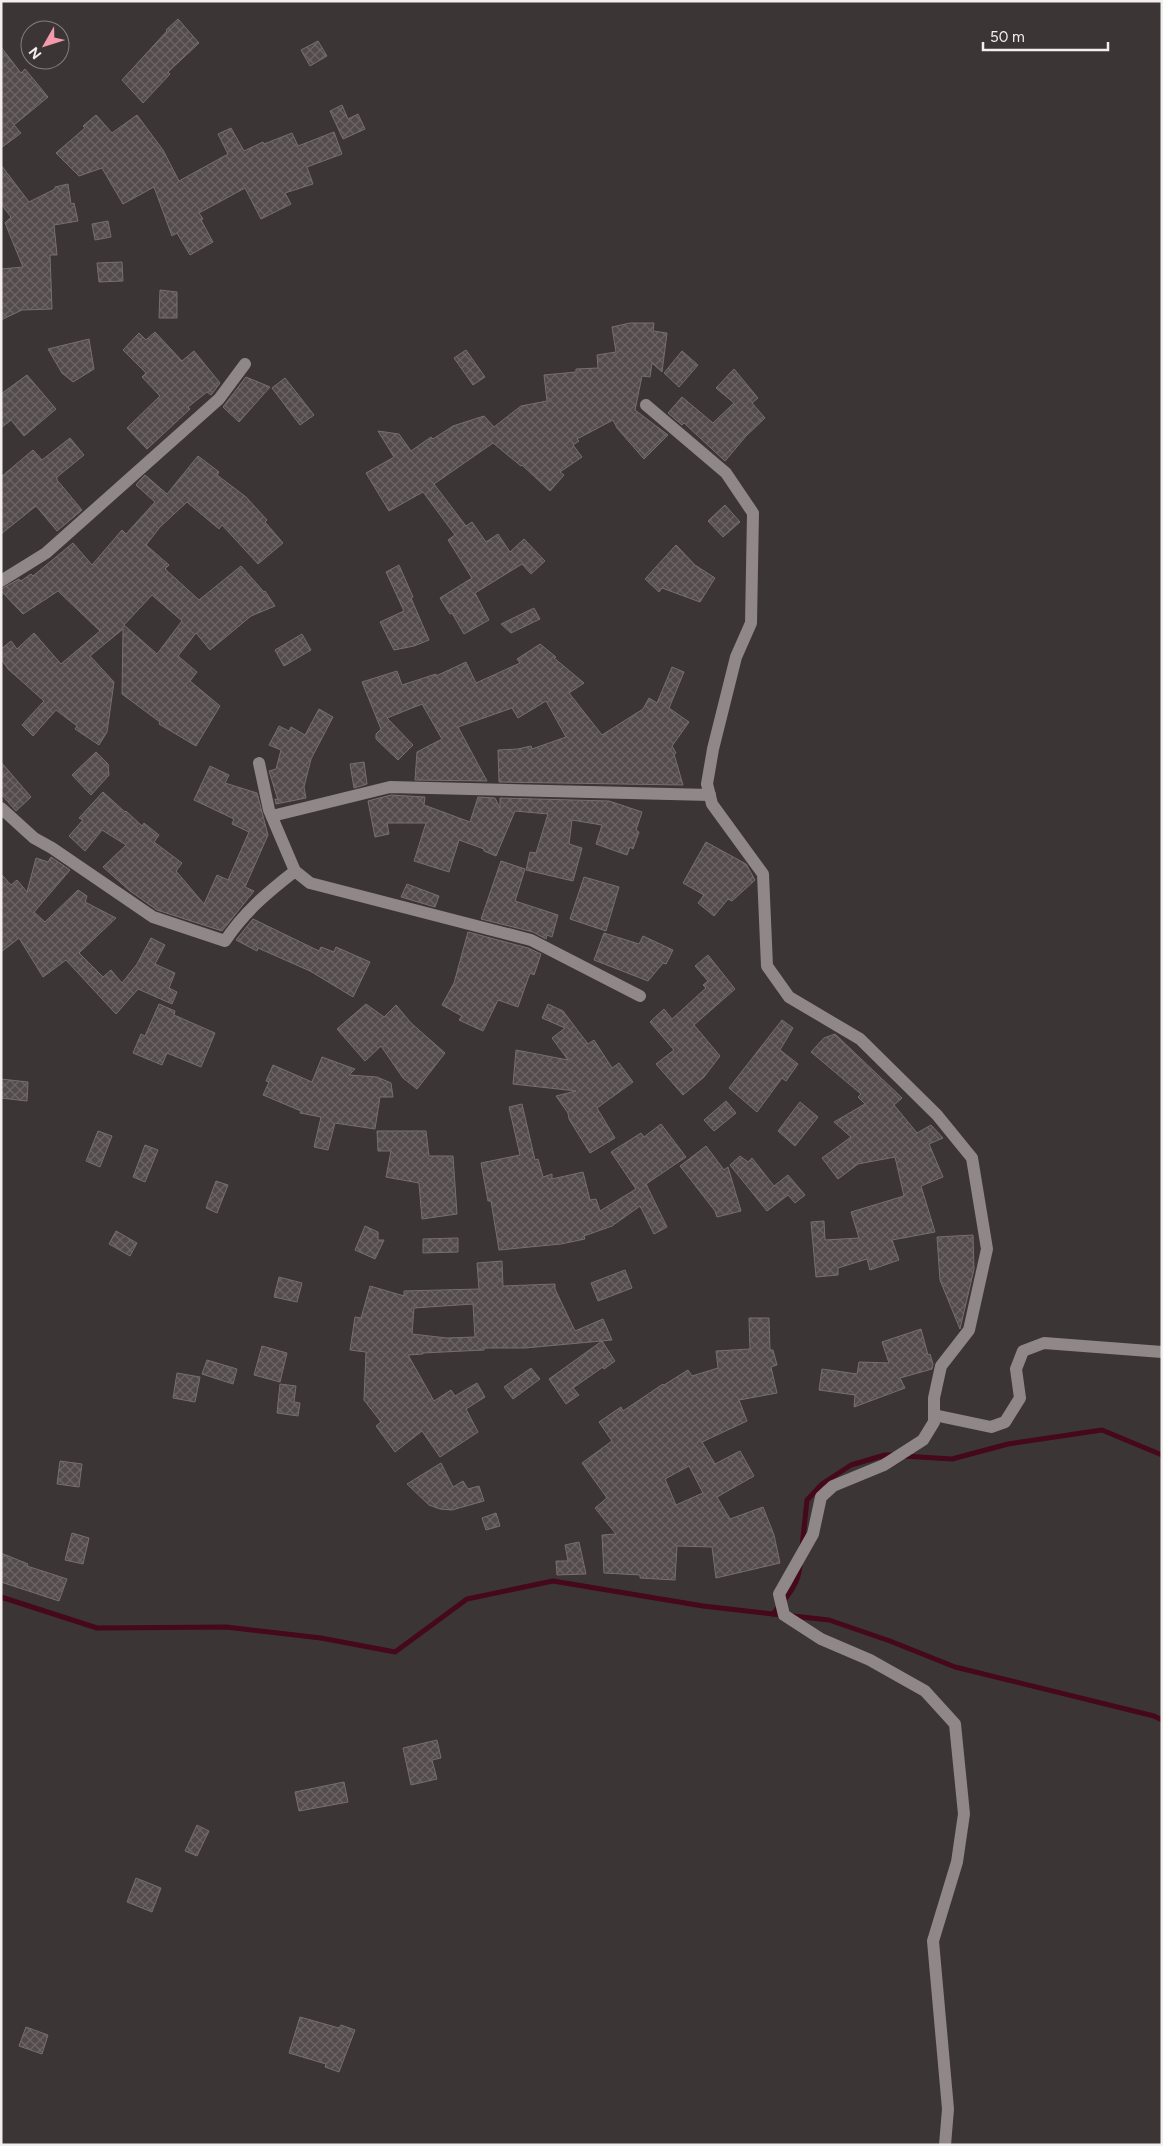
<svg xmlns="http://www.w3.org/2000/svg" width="1163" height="2146" viewBox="0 0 1163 2146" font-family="Figtree,sans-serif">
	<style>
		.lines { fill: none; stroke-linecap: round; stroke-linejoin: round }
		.stream { stroke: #45081c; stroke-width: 5 }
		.building { fill: url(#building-cross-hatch); stroke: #766e6f; fill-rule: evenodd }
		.minor { stroke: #8f8788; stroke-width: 12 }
	</style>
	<defs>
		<pattern id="building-cross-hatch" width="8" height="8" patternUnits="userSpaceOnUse" patternTransform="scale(1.25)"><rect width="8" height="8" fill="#534b4c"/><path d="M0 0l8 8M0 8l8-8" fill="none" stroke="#6c6566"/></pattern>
	</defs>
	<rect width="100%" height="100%" fill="#3c3536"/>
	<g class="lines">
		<!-- stream -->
		<g class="stream">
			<path d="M 903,1456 L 952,1459 L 1008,1444 L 1102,1430 L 1162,1455"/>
			<path d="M 802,1547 L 807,1500 L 822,1484 L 851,1465 L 885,1455 L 894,1455"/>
			<path d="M 1,1597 L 97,1628 L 226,1627 L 321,1638 L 395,1652 L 467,1599 L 553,1581 L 703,1606 L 782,1615"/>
			<path d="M 773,1614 C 785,1598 798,1587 800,1566"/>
			<path d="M 793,1616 L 829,1620 L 890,1641 L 955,1667 L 1154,1716 L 1162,1720"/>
		</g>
	</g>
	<!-- building -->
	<g class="building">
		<path d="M 178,19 L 199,43 L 168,72 L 170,74 L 143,103 L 122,80 L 167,31 L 166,30 Z"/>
		<path d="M 318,41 L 327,56 L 310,66 L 301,50 Z"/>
		<path d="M 1,47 L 21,73 L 25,69 L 48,97 L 14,125 L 21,133 L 1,148 Z"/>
		<path d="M 342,105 L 348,119 L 358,114 L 365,129 L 343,139 L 330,111 Z"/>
		<path d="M 96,115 L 112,133 L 137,115 L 163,150 L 179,181 L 228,154 L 218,134 L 231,128 L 244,151 L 263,142 L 264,144 L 292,133 L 298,146 L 334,132 L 342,154 L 307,167 L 313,184 L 285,193 L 291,204 L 261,219 L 245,188 L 199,213 L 203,219 L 201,220 L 213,242 L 190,255 L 177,233 L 172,236 L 154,187 L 123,204 L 102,168 L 79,176 L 56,153 L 85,128 L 83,126 Z"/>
		<path d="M 1,165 L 29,202 L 55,189 L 55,187 L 68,184 L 71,204 L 74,203 L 78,221 L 54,225 L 57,255 L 50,255 L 52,309 L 22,310 L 1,320 L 1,269 L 23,267 L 5,223 L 11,217 L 1,204 Z"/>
		<path d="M 108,221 L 111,237 L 95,240 L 92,224 Z"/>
		<path d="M 122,262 L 123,281 L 99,282 L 97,263 Z"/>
		<path d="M 160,290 L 177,292 L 177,318 L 159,318 Z"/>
		<path d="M 630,323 L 654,323 L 653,331 L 667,333 L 662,372 L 652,363 L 650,377 L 642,376 L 635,410 L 668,435 L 644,459 L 617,428 L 613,420 L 577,439 L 579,441 L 573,445 L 582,457 L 560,472 L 564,475 L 550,491 L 522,465 L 521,466 L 493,443 L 434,484 L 466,526 L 472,522 L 486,542 L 498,534 L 510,552 L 524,539 L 545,561 L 531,574 L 522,564 L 475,593 L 489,620 L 464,634 L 452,613 L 450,614 L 440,598 L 472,578 L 448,540 L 455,535 L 423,492 L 389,511 L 366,473 L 394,457 L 378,431 L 399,434 L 411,451 L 431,437 L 433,439 L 453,426 L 484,416 L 494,427 L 521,406 L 547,401 L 544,375 L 576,372 L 576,369 L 598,368 L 597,355 L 616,352 L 612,327 Z"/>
		<path d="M 155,332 L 182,361 L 194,351 L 220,383 L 211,395 L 207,392 L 188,407 L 190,409 L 147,449 L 127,428 L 160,396 L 142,377 L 146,373 L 123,350 L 139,333 L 146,340 Z"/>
		<path d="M 89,339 L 94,369 L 73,382 L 62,373 L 48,349 Z"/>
		<path d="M 466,350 L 485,377 L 473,385 L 454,358 Z"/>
		<path d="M 682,351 L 698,365 L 679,387 L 664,373 Z"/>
		<path d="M 734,369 L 758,398 L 752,403 L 765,418 L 746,436 L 725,461 L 684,423 L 682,425 L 668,413 L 682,397 L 713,423 L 734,403 L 716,388 Z"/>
		<path d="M 27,375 L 56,409 L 24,436 L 11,420 L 1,428 L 1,394 Z"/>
		<path d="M 246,377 L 270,387 L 239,422 L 223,407 Z"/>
		<path d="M 285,378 L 314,415 L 300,425 L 272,388 Z"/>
		<path d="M 70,438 L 84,455 L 57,477 L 57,480 L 82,510 L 57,531 L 36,506 L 1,534 L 1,477 L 33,450 L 42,460 Z"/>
		<path d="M 198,456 L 219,472 L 217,475 L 246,497 L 267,520 L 265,522 L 283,543 L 258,564 L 222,525 L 219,529 L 187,502 L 160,527 L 146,545 L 169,565 L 165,569 L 199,600 L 241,566 L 264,592 L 265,591 L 275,606 L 251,616 L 210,650 L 196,633 L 178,656 L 197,672 L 190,681 L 220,706 L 196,746 L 159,724 L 160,722 L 122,694 L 123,629 L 90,656 L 114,682 L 107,732 L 99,745 L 75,729 L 77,726 L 56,710 L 33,736 L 22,725 L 44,701 L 8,669 L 1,659 L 1,649 L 11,641 L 17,649 L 34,633 L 61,664 L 100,631 L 58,591 L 23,614 L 1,591 L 1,589 L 19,579 L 21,581 L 31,574 L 33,576 L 73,543 L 92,565 L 122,530 L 126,534 L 155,502 L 136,485 L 141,479 L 145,475 L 167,494 ZM 152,595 L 182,621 L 157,654 L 124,625 Z"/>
		<path d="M 725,505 L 740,522 L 723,537 L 708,521 Z"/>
		<path d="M 676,545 L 695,565 L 715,578 L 700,602 L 662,588 L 659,592 L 645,579 Z"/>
		<path d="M 399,565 L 413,597 L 411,598 L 429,640 L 414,646 L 394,650 L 380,622 L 404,611 L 386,572 Z"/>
		<path d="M 534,608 L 540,619 L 511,633 L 501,624 Z"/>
		<path d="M 302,634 L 311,650 L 284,666 L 275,650 Z"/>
		<path d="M 540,644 L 556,657 L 554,658 L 584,683 L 569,693 L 602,735 L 643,709 L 649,698 L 657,703 L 672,667 L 684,672 L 669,708 L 689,722 L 672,746 L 676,753 L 674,754 L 683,785 L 499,782 L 498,750 L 518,749 L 531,746 L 532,749 L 566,737 L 546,701 L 518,718 L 512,708 L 458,727 L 487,781 L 415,780 L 417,752 L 442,739 L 422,704 L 387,718 L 413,745 L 398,760 L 376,739 L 376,734 L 381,729 L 362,682 L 397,671 L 402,685 L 436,674 L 436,676 L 466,662 L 476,683 L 520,663 L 517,659 Z"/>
		<path d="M 319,709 L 333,717 L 311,759 L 304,787 L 306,798 L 276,804 L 275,799 L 278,800 L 269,771 L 276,769 L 281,750 L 269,745 L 279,726 L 289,731 L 291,727 L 305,735 Z"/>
		<path d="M 96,752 L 108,764 L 109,775 L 91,795 L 72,775 Z"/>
		<path d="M 1,762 L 31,797 L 16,811 L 1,794 Z"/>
		<path d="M 364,762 L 367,784 L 354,788 L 350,764 Z"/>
		<path d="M 210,766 L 229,775 L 225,783 L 257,793 L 268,835 L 245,887 L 254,891 L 222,931 L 157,910 L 130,891 L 103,867 L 126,845 L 102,830 L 85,851 L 69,836 L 83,820 L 79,818 L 103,792 L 125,812 L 126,811 L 142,826 L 144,823 L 159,835 L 154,842 L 182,863 L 176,871 L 204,904 L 217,875 L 228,880 L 249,832 L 232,824 L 234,819 L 194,800 Z"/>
		<path d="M 391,795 L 425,797 L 424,805 L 470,822 L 478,797 L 495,798 L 500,808 L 500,798 L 609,801 L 642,812 L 636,830 L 639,832 L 633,849 L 630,847 L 627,855 L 596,844 L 602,825 L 572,820 L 569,844 L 582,848 L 573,881 L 526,870 L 530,852 L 536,853 L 548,814 L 515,811 L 496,856 L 484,851 L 484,849 L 459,840 L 449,872 L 414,861 L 426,823 L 387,823 L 389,834 L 375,837 L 368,801 Z"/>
		<path d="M 706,842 L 746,864 L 755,880 L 732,901 L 728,899 L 714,916 L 698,903 L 704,895 L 683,883 Z"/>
		<path d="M 51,857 L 70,870 L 34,912 L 45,922 L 78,890 L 87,896 L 85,902 L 116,918 L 79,953 L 103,977 L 111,970 L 122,983 L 137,964 L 151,938 L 165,945 L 155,964 L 175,973 L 169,988 L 177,992 L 172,1004 L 138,989 L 116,1014 L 66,960 L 43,977 L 19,938 L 1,952 L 1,874 L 11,885 L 17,880 L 27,892 L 36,858 L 48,862 Z"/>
		<path d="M 501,861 L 525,869 L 515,901 L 558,915 L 552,937 L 547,935 L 546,939 L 533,932 L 481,919 Z"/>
		<path d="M 584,877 L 619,887 L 606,931 L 570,919 Z"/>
		<path d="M 407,884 L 439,896 L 435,907 L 401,897 Z"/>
		<path d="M 253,919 L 319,951 L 321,947 L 334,952 L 336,947 L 370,962 L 353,997 L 310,971 L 258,948 L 257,951 L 236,940 Z"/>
		<path d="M 468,932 L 528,948 L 541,954 L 534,975 L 530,973 L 518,1007 L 498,1000 L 483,1031 L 459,1020 L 462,1016 L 442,1005 L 454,983 Z"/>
		<path d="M 604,933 L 639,944 L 643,936 L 673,950 L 666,964 L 663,963 L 648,981 L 594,960 Z"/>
		<path d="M 708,955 L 735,989 L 694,1025 L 720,1056 L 704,1077 L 683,1095 L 656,1064 L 674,1050 L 650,1022 L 664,1009 L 672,1019 L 706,988 L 703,985 L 708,981 L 695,966 Z"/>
		<path d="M 159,1004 L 175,1011 L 174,1015 L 215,1033 L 201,1067 L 167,1053 L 162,1065 L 133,1053 L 141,1034 L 145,1036 Z"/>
		<path d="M 366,1004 L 384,1017 L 396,1005 L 411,1023 L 445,1053 L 417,1089 L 403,1078 L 381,1046 L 365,1061 L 337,1029 Z"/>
		<path d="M 548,1004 L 563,1011 L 588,1044 L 594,1040 L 612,1068 L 619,1063 L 633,1082 L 597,1108 L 615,1138 L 590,1153 L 569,1119 L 568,1113 L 556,1096 L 576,1091 L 513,1084 L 516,1050 L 568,1060 L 552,1038 L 565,1028 L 542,1018 Z"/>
		<path d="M 782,1020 L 793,1028 L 780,1050 L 798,1064 L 786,1081 L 782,1078 L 757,1112 L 729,1088 Z"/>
		<path d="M 835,1034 L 902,1098 L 894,1105 L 917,1133 L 931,1125 L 943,1138 L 929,1144 L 943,1177 L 921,1186 L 935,1232 L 892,1240 L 899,1260 L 870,1270 L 867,1259 L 838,1268 L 838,1275 L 816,1277 L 811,1222 L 824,1221 L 825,1240 L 859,1238 L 851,1212 L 904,1196 L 895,1157 L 858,1164 L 838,1179 L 822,1158 L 851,1137 L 834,1122 L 865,1104 L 858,1097 L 861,1094 L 811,1052 L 824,1038 Z"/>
		<path d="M 322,1057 L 355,1069 L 349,1075 L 377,1077 L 391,1083 L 393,1097 L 380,1097 L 375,1129 L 335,1123 L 328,1150 L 314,1147 L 321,1117 L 300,1113 L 301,1111 L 263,1095 L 269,1082 L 266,1081 L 273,1065 L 312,1082 Z"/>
		<path d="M 1,1079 L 28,1082 L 27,1101 L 1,1098 Z"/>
		<path d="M 726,1101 L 736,1113 L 714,1131 L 704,1120 Z"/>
		<path d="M 800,1102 L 818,1117 L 795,1146 L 778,1131 Z"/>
		<path d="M 522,1104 L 535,1160 L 538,1159 L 543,1177 L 552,1174 L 552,1179 L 583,1172 L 590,1200 L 596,1199 L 600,1211 L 636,1189 L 611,1152 L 641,1133 L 644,1137 L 661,1124 L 686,1157 L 646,1184 L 667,1227 L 654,1234 L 640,1206 L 612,1226 L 584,1236 L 585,1239 L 561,1244 L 499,1250 L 491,1201 L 488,1201 L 481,1163 L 520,1155 L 509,1107 Z"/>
		<path d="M 98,1131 L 112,1136 L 100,1167 L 86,1161 Z"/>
		<path d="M 377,1131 L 426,1131 L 429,1156 L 453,1156 L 457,1214 L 422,1219 L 419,1183 L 386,1177 L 391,1151 L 378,1151 Z"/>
		<path d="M 145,1145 L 158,1150 L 145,1182 L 133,1177 Z"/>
		<path d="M 706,1146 L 724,1170 L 728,1167 L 741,1211 L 717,1217 L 715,1211 L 680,1166 Z"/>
		<path d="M 740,1156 L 748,1162 L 752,1158 L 774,1186 L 788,1175 L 805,1195 L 795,1203 L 788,1195 L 767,1211 L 730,1165 Z"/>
		<path d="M 216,1181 L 228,1185 L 217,1213 L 206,1208 Z"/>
		<path d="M 365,1226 L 378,1232 L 378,1240 L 384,1240 L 375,1259 L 355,1250 Z"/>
		<path d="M 116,1231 L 137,1243 L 130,1256 L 109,1244 Z"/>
		<path d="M 973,1235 L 974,1269 L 960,1329 L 940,1280 L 937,1237 Z"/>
		<path d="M 458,1238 L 458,1252 L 423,1253 L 423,1239 Z"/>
		<path d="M 502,1261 L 503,1286 L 555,1284 L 555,1289 L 575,1331 L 603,1319 L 612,1340 L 525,1348 L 484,1348 L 484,1350 L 423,1353 L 423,1354 L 408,1355 L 434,1401 L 451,1390 L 455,1396 L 477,1383 L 485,1397 L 466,1409 L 478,1432 L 440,1457 L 422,1431 L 395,1452 L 376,1426 L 381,1422 L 364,1400 L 366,1352 L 350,1350 L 355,1317 L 361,1318 L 370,1286 L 404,1296 L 404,1291 L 479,1289 L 477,1263 ZM 473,1304 L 475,1337 L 447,1338 L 412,1334 L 414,1308 Z"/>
		<path d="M 625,1270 L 632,1288 L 598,1301 L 591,1283 Z"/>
		<path d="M 279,1277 L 302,1283 L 297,1302 L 274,1297 Z"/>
		<path d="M 749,1318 L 769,1318 L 770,1350 L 773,1350 L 777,1365 L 771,1367 L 777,1393 L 739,1400 L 747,1421 L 702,1442 L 715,1464 L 740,1451 L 754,1476 L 717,1497 L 730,1519 L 763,1507 L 774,1535 L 780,1563 L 716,1578 L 712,1547 L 677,1546 L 675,1580 L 640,1578 L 640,1575 L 604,1573 L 602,1535 L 616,1534 L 595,1508 L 607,1498 L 582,1463 L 612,1441 L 599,1422 L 621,1407 L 623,1411 L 663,1384 L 664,1385 L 688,1370 L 692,1376 L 718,1368 L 716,1351 L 750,1349 ZM 689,1466 L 703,1493 L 676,1505 L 665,1479 Z"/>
		<path d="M 921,1329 L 928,1355 L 930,1354 L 933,1364 L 932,1369 L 900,1378 L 905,1388 L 854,1407 L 855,1395 L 819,1390 L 822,1369 L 857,1374 L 859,1362 L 889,1363 L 882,1342 Z"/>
		<path d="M 602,1341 L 615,1361 L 604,1369 L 603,1367 L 573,1388 L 579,1395 L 566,1404 L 549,1379 Z"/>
		<path d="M 262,1346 L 287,1353 L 280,1382 L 254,1375 Z"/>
		<path d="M 207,1360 L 237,1369 L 233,1384 L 202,1374 Z"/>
		<path d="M 531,1368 L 540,1379 L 513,1399 L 504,1387 Z"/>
		<path d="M 177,1373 L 200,1377 L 195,1402 L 173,1398 Z"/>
		<path d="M 280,1384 L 296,1386 L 294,1402 L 300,1403 L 298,1416 L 277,1413 Z"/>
		<path d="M 60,1461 L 82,1464 L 79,1487 L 57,1484 Z"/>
		<path d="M 441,1463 L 453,1487 L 463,1481 L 468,1489 L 479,1486 L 484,1501 L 452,1510 L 440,1509 L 429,1505 L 407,1484 Z"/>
		<path d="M 496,1513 L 500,1526 L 486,1530 L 482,1518 Z"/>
		<path d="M 72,1533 L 89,1538 L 83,1564 L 65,1560 Z"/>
		<path d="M 579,1542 L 586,1574 L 557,1575 L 556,1561 L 568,1561 L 565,1545 Z"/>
		<path d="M 1,1553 L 28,1564 L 27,1566 L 67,1579 L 59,1601 L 1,1582 Z"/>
		<path d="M 437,1740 L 441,1758 L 432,1760 L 437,1779 L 411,1785 L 403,1748 Z"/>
		<path d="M 344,1782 L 348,1802 L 299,1811 L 295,1792 Z"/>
		<path d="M 197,1825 L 209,1831 L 197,1856 L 185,1851 Z"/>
		<path d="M 136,1878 L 161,1888 L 152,1912 L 127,1902 Z"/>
		<path d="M 300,2017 L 339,2028 L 341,2025 L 355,2030 L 339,2072 L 325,2067 L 326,2064 L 289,2053 Z"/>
		<path d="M 26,2027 L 48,2035 L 42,2054 L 19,2046 Z"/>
	</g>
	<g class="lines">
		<!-- minor -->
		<g class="minor">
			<path d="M 646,405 L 726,473 L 753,513 L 751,623 L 736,657 L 713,749 L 707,784 L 712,804 L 763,874 L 767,966 L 789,997 L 860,1039 L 937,1115 L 972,1158 L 987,1249 L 969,1330 L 941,1366 L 934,1398 L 934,1422 L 923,1440 L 884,1465 L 833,1486 L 821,1497 L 813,1534 L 779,1594 L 784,1615 L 821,1639 L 870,1660 L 925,1691 L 955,1724 L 964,1814 L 957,1862 L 933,1941 L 948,2109 L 945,2145"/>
			<path d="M 1,581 L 46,553 L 219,399 L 245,364"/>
			<path d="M 259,763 L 269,810 L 295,871 L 310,883 L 531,940 L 640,996"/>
			<path d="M 1,808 L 34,838 L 52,848 L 153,917 L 225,941 C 244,912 268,892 295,871"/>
			<path d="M 272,816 L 390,787 L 710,795"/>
			<path d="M 934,1415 L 991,1427 L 1005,1422 L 1020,1398 L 1016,1369 L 1023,1351 L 1044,1343 L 1162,1352"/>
		</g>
	</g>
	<!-- border -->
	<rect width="1163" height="2146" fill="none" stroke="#f3eeef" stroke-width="5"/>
	<!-- north arrow -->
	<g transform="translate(45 45) rotate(231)"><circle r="24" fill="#3c3536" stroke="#857f80"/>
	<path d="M0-4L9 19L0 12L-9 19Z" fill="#f39aac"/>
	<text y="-8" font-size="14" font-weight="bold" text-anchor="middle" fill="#f3eeef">N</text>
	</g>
	<!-- scale -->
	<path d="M983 42v8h125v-8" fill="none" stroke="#f3eeef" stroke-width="2.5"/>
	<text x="990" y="42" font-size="15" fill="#f3eeef" stroke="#3c3536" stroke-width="4" paint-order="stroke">50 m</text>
</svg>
